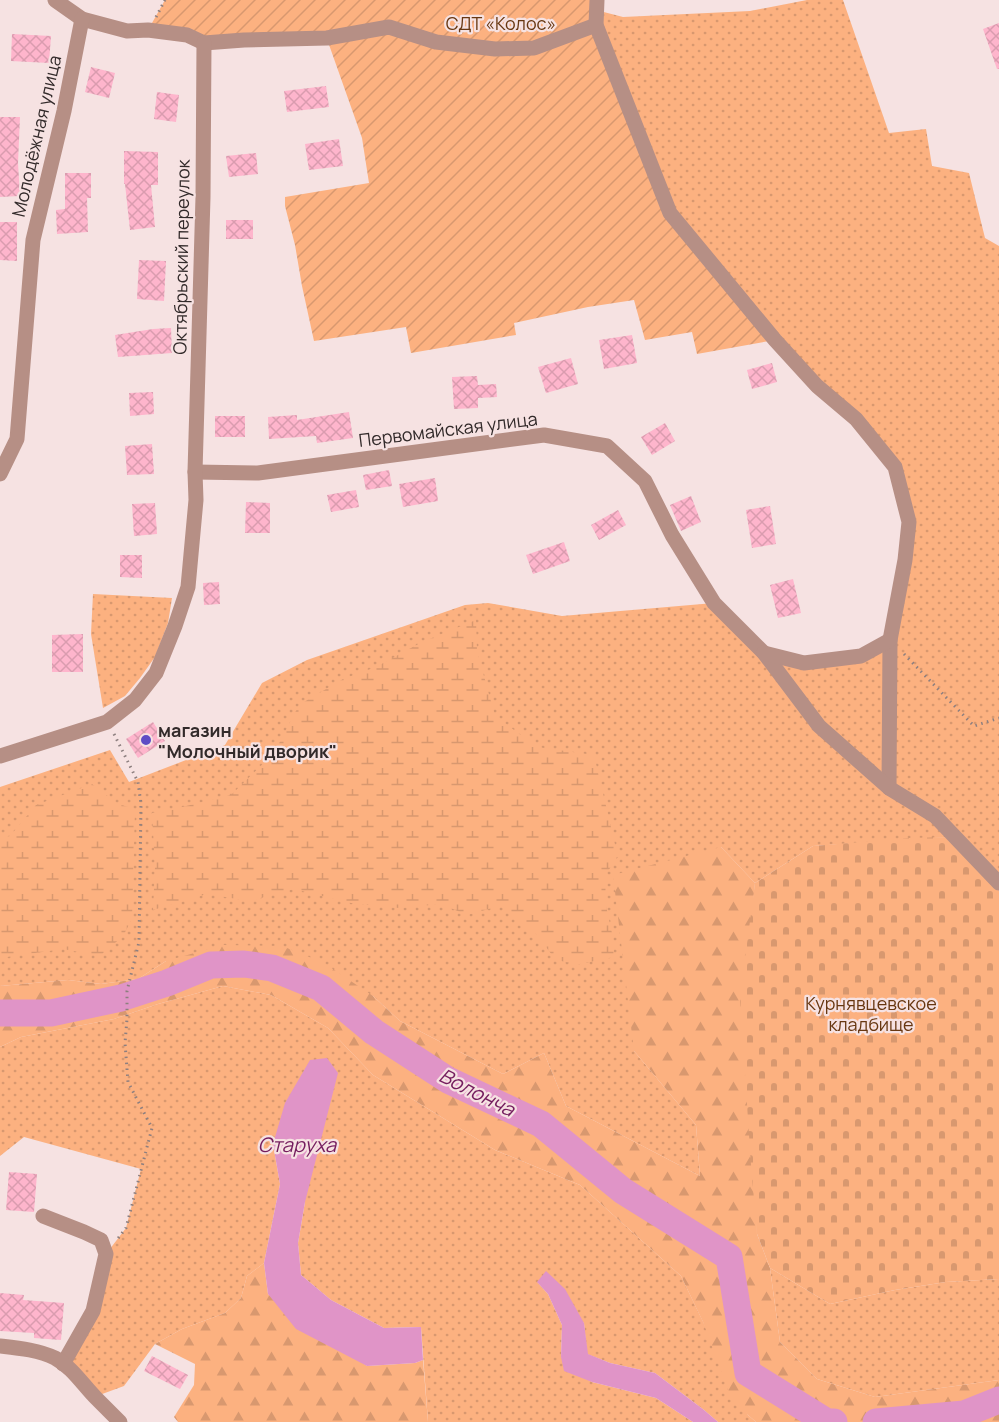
<svg xmlns="http://www.w3.org/2000/svg" width="999" height="1422" viewBox="0 0 999 1422" font-family="Manrope,sans-serif">
	<style>
		.grass { fill: url(#grass-dots) }
		.forest { fill: url(#forest-firs) }
		.wetland { fill: url(#wetland-marsh) }
		.cemetery { fill: url(#cemetery-stones) }
		.garden { fill: url(#garden-furrows) }
		.water { fill: #e094c7 }
		.lines { fill: none; stroke-linecap: round; stroke-linejoin: round }
		.river { stroke: #e094c7; stroke-width: 27 }
		.building { fill: url(#building-cross-hatch) }
		.path { stroke: #8d7f7f; stroke-width: 3; stroke-dasharray: 1.5 4.5; stroke-linecap: butt }
		.minor { stroke: #b68f85; stroke-width: 15 }
		.poi-dot { fill: #5e4cc5; stroke: #f6e2e2; stroke-width: 2 }
		.labels { text-anchor: middle; dominant-baseline: central; stroke-width: 4.5; stroke-linejoin: round; paint-order: stroke }
		.park-label { font-size: 18px; fill: #683711; stroke: #f6e2e2 }
		.street-label { font-size: 18px; fill: #322a2a; stroke: #f6e2e2 }
		.poi-label { font-size: 18px; font-weight: bold; fill: #322a2a; stroke: #f6e2e2; text-anchor: start }
		.water-label { font-size: 20px; font-style: italic; fill: #741c5e; stroke: #f6e2e2 }
	</style>
	<defs>
		<pattern id="grass-dots" width="8" height="8" patternUnits="userSpaceOnUse" patternTransform="scale(1.5)"><rect width="8" height="8" fill="#fcb180"/><path d="M2 2h.1M6 6h.1" fill="none" stroke="#d8986f" stroke-width="1.8" stroke-linecap="round"/></pattern>
		<pattern id="forest-firs" width="22" height="20" patternUnits="userSpaceOnUse" patternTransform="scale(1.5)"><rect width="22" height="20" fill="#fcb180"/><path d="M5 1l3.5 6h-7zM16 11l3.5 6h-7z" fill="#d8986f"/></pattern>
		<pattern id="wetland-marsh" width="20" height="14" patternUnits="userSpaceOnUse" patternTransform="scale(1.5)"><rect width="20" height="14" fill="#fcb180"/><path d="M1 5h8M5 5V1M11 12h8M15 12V8" fill="none" stroke="#d8986f"/></pattern>
		<pattern id="cemetery-stones" width="16" height="16" patternUnits="userSpaceOnUse" patternTransform="scale(1.5)"><rect width="16" height="16" fill="#fcb180"/><path d="M2 7V4a2 2 0 0 1 4 0v3zM10 15v-3a2 2 0 0 1 4 0v3z" fill="#d8986f"/></pattern>
		<pattern id="garden-furrows" width="10" height="10" patternUnits="userSpaceOnUse" patternTransform="scale(1.5)"><rect width="10" height="10" fill="#fcb180"/><path d="M-1 1l2-2M0 10L10 0M9 11l2-2" fill="none" stroke="#d8986f"/></pattern>
		<pattern id="building-cross-hatch" width="8" height="8" patternUnits="userSpaceOnUse" patternTransform="scale(1.5)"><rect width="8" height="8" fill="#feb5cc"/><path d="M0 0l8 8M0 8l8-8" fill="none" stroke="#da9caf"/></pattern>
	</defs>
	<rect width="100%" height="100%" fill="#f6e2e2"/>
	<!-- grass -->
	<g class="grass">
		<path d="M 807,0 L 843,0 L 889,133 L 926,129 L 932,166 L 969,173 L 985,238 L 999,246 L 999,891 L 949,837 L 813,846 L 755,883 L 721,847 L 634,1051 L 696,1125 L 700,1176 L 566,1106 L 544,1053 L 503,1074 L 400,1021 L 373,996 L 166,961 L 138,979 L 101,984 L 68,980 L 0,986 L 0,787 L 110,750 L 129,782 L 225,745 L 262,683 L 307,660 L 465,605 L 488,603 L 562,616 L 714,603 L 764,653 L 804,663 L 861,656 L 890,640 L 909,522 L 895,467 L 670,213 L 596,10 L 623,17 L 750,11 Z"/>
		<path d="M 93,594 L 172,598 L 168,623 L 155,657 L 140,678 L 125,696 L 103,708 L 91,634 Z"/>
		<path d="M 223,986 L 271,995 L 328,1028 L 373,1075 L 495,1150 L 580,1185 L 681,1276 L 748,1415 L 756,1422 L 718,1422 L 704,1410 L 655,1373 L 610,1363 L 587,1354 L 584,1323 L 537,1282 L 548,1294 L 562,1325 L 561,1357 L 592,1382 L 656,1398 L 693,1422 L 428,1422 L 421,1327 L 384,1328 L 331,1300 L 301,1275 L 298,1243 L 305,1202 L 273,1144 L 280,1184 L 264,1263 L 247,1276 L 241,1298 L 225,1313 L 182,1329 L 155,1344 L 124,1386 L 94,1397 L 63,1364 L 93,1311 L 106,1254 L 126,1228 L 141,1169 L 24,1137 L 0,1156 L 0,1047 L 21,1037 L 114,1019 L 158,1004 Z"/>
		<path d="M 770,1268 L 830,1304 L 895,1290 L 946,1282 L 999,1279 L 999,1380 L 875,1397 L 817,1379 L 780,1342 Z"/>
	</g>
	<!-- forest -->
	<g class="forest">
		<path d="M 721,847 L 755,883 L 753,905 L 757,1234 L 770,1268 L 780,1342 L 817,1379 L 875,1397 L 999,1380 L 999,1422 L 756,1422 L 748,1415 L 729,1392 L 703,1322 L 681,1276 L 580,1185 L 495,1150 L 373,1075 L 328,1028 L 271,995 L 223,986 L 158,1004 L 114,1019 L 21,1037 L 0,1047 L 0,986 L 68,980 L 101,984 L 138,979 L 166,961 L 223,945 L 282,946 L 324,963 L 373,996 L 400,1021 L 503,1074 L 544,1053 L 566,1106 L 700,1176 L 696,1125 L 634,1051 L 613,875 Z"/>
		<path d="M 264,1263 L 268,1294 L 367,1366 L 415,1363 L 423,1360 L 428,1422 L 178,1422 L 174,1417 L 194,1385 L 195,1364 L 155,1344 L 182,1329 L 225,1313 L 241,1298 L 247,1276 Z"/>
	</g>
	<!-- wetland -->
	<g class="wetland">
		<path d="M 476,620 L 477,651 L 495,716 L 537,747 L 594,755 L 618,857 L 605,875 L 606,906 L 613,938 L 614,957 L 575,965 L 555,959 L 537,935 L 503,905 L 467,915 L 441,904 L 399,908 L 351,903 L 294,889 L 249,901 L 207,894 L 153,910 L 155,867 L 152,813 L 182,807 L 231,795 L 274,753 L 299,705 L 343,679 L 376,667 L 422,642 Z"/>
		<path d="M 92,784 L 118,804 L 135,809 L 132,919 L 123,936 L 100,956 L 63,949 L 0,958 L 0,838 L 10,836 L 36,805 Z"/>
	</g>
	<!-- cemetery -->
	<path class="cemetery" d="M 949,837 L 999,891 L 999,1279 L 946,1282 L 895,1290 L 830,1304 L 770,1268 L 757,1234 L 751,1165 L 740,997 L 755,883 L 813,846 L 910,838 Z"/>
	<!-- garden -->
	<path class="garden" d="M 165,0 L 597,0 L 596,10 L 670,213 L 775,340 L 697,354 L 692,332 L 645,340 L 634,300 L 588,307 L 514,323 L 516,335 L 411,353 L 406,327 L 314,341 L 302,286 L 295,245 L 285,206 L 285,197 L 369,183 L 362,138 L 327,39 L 244,40 L 148,30 Z"/>
	<!-- water -->
	<g class="water">
		<path d="M 327,1058 L 338,1073 L 305,1202 L 298,1243 L 301,1275 L 331,1300 L 384,1328 L 421,1327 L 423,1360 L 415,1363 L 367,1366 L 296,1329 L 268,1294 L 264,1263 L 280,1184 L 273,1144 L 285,1103 L 310,1060 Z"/>
		<path d="M 546,1271 L 565,1289 L 584,1323 L 588,1354 L 610,1363 L 655,1373 L 704,1410 L 718,1422 L 693,1422 L 656,1398 L 592,1382 L 564,1371 L 561,1357 L 562,1325 L 548,1294 L 537,1282 Z"/>
	</g>
	<g class="lines">
		<!-- river -->
		<g class="river">
			<path d="M 0,1013 L 51,1013 L 121,998 L 167,983 L 211,965 L 244,964 L 272,968 L 321,988 L 374,1032 L 448,1080 L 541,1124 L 623,1191 L 729,1257 L 748,1373 L 827,1422 L 834,1422"/>
			<path d="M 876,1422 L 964,1414 L 999,1400"/>
		</g>
	</g>
	<!-- building -->
	<g class="building">
		<path d="M 999,23 L 999,69 L 997,69 L 983,29 Z"/>
		<path d="M 12,34 L 51,36 L 49,63 L 11,61 Z"/>
		<path d="M 91,67 L 115,73 L 109,98 L 85,92 Z"/>
		<path d="M 326,86 L 329,107 L 287,112 L 284,91 Z"/>
		<path d="M 157,92 L 179,95 L 176,122 L 154,119 Z"/>
		<path d="M 0,117 L 20,117 L 18,163 L 20,196 L 0,197 Z"/>
		<path d="M 339,139 L 343,166 L 309,170 L 305,144 Z"/>
		<path d="M 124,151 L 158,152 L 158,185 L 151,185 L 155,227 L 130,230 L 125,184 L 124,184 Z"/>
		<path d="M 256,153 L 258,174 L 229,177 L 226,156 Z"/>
		<path d="M 65,173 L 91,173 L 91,198 L 87,198 L 88,232 L 57,234 L 56,210 L 65,209 Z"/>
		<rect x="226" y="220" width="27" height="19"/>
		<path d="M 0,222 L 17,222 L 17,261 L 0,260 Z"/>
		<path d="M 139,260 L 166,261 L 164,301 L 137,299 Z"/>
		<path d="M 171,328 L 172,353 L 118,357 L 115,335 L 153,329 Z"/>
		<path d="M 632,335 L 637,363 L 604,369 L 599,340 Z"/>
		<path d="M 571,358 L 578,384 L 546,393 L 538,367 Z"/>
		<path d="M 772,363 L 777,382 L 752,389 L 747,370 Z"/>
		<path d="M 477,376 L 478,385 L 496,384 L 497,397 L 478,398 L 478,408 L 454,409 L 452,377 Z"/>
		<path d="M 153,392 L 154,414 L 130,416 L 129,393 Z"/>
		<path d="M 349,412 L 353,438 L 317,443 L 316,436 L 269,439 L 268,417 L 297,415 L 297,420 Z"/>
		<rect x="215" y="416" width="30" height="21"/>
		<path d="M 665,423 L 675,441 L 652,455 L 641,437 Z"/>
		<path d="M 152,444 L 154,474 L 127,475 L 125,446 Z"/>
		<path d="M 389,470 L 392,486 L 366,490 L 363,475 Z"/>
		<path d="M 435,478 L 438,501 L 403,507 L 399,484 Z"/>
		<path d="M 356,490 L 359,507 L 331,512 L 327,495 Z"/>
		<path d="M 691,496 L 701,522 L 681,531 L 670,505 Z"/>
		<path d="M 246,502 L 270,503 L 270,533 L 245,533 Z"/>
		<path d="M 155,503 L 157,534 L 134,536 L 132,504 Z"/>
		<path d="M 770,506 L 776,544 L 752,548 L 746,510 Z"/>
		<path d="M 618,510 L 626,525 L 599,540 L 591,525 Z"/>
		<path d="M 564,542 L 570,561 L 533,574 L 526,555 Z"/>
		<path d="M 120,555 L 142,555 L 142,578 L 120,577 Z"/>
		<path d="M 793,579 L 801,613 L 778,618 L 770,585 Z"/>
		<path d="M 219,582 L 220,604 L 204,605 L 203,583 Z"/>
		<path d="M 83,634 L 83,672 L 52,672 L 52,635 Z"/>
		<path d="M 153,722 L 165,741 L 138,758 L 126,739 Z"/>
		<path d="M 9,1172 L 37,1174 L 34,1212 L 6,1210 Z"/>
		<path d="M 0,1293 L 24,1295 L 23,1300 L 64,1303 L 61,1340 L 34,1338 L 34,1333 L 0,1331 Z"/>
		<path d="M 152,1356 L 188,1375 L 180,1389 L 144,1371 Z"/>
	</g>
	<g class="lines">
		<!-- path -->
		<g class="path">
			<path d="M 156,17 L 165,0"/>
			<path d="M 904,654 L 974,726 L 999,718"/>
			<path d="M 114,734 L 138,782 L 141,804 L 139,942 L 127,991 L 127,1019 L 125,1043 L 128,1082 L 152,1128 L 126,1228 L 116,1241"/>
		</g>
		<!-- minor -->
		<g class="minor">
			<path d="M 55,0 L 82,19 L 127,31 L 148,30 L 187,35 L 204,43 L 244,40 L 327,38 L 389,27 L 436,42 L 495,49 L 534,48 L 596,25"/>
			<path d="M 597,0 L 596,25 L 670,213 L 775,340 L 817,386 L 856,419 L 895,467 L 909,522 L 905,560 L 890,640 L 889,788"/>
			<path d="M 195,472 L 258,473 L 544,435 L 607,446 L 645,481 L 672,535 L 714,603 L 764,653 L 819,726 L 889,788 L 935,816 L 999,883"/>
			<path d="M 0,474 L 17,439 L 33,240 L 64,111 L 82,19"/>
			<path d="M 764,653 L 804,663 L 861,656 L 890,640"/>
			<path d="M 0,756 L 107,722 L 135,700 L 156,673 L 175,626 L 188,587 L 196,500 L 195,472 L 203,197 L 204,43"/>
			<path d="M 43,1216 L 84,1232 L 101,1240 L 106,1254 L 93,1311 L 63,1364"/>
			<path d="M 0,1346 C 18,1348 39,1350 55,1358 C 72,1367 83,1385 96,1398 C 104,1406 112,1414 120,1422"/>
		</g>
	</g>
	<!-- markers -->
	<circle class="poi-dot" cx="146" cy="740" r="6"/>
	<g class="labels">
		<!-- park labels -->
		<g class="park-label">
			<text x="501" y="23">СДТ «Колос»</text>
			<text x="871" y="1003">Курнявцевское<tspan x="871" dy="21">кладбище</tspan></text>
		</g>
		<!-- street labels -->
		<g class="street-label">
			<text transform="translate(36 136) rotate(-77)">Молодёжная улица</text>
			<text transform="translate(181 257) rotate(-89)">Октябрьский переулок</text>
			<text transform="translate(448 429) rotate(-7)">Первомайская улица</text>
		</g>
		<!-- poi labels -->
		<g class="poi-label">
			<text x="158" y="730">магазин<tspan x="158" dy="21">"Молочный дворик"</tspan></text>
		</g>
		<!-- water labels -->
		<g class="water-label">
			<text transform="translate(477 1092) rotate(27)">Волонча</text>
			<text x="297" y="1144">Старуха</text>
		</g>
	</g>
</svg>
